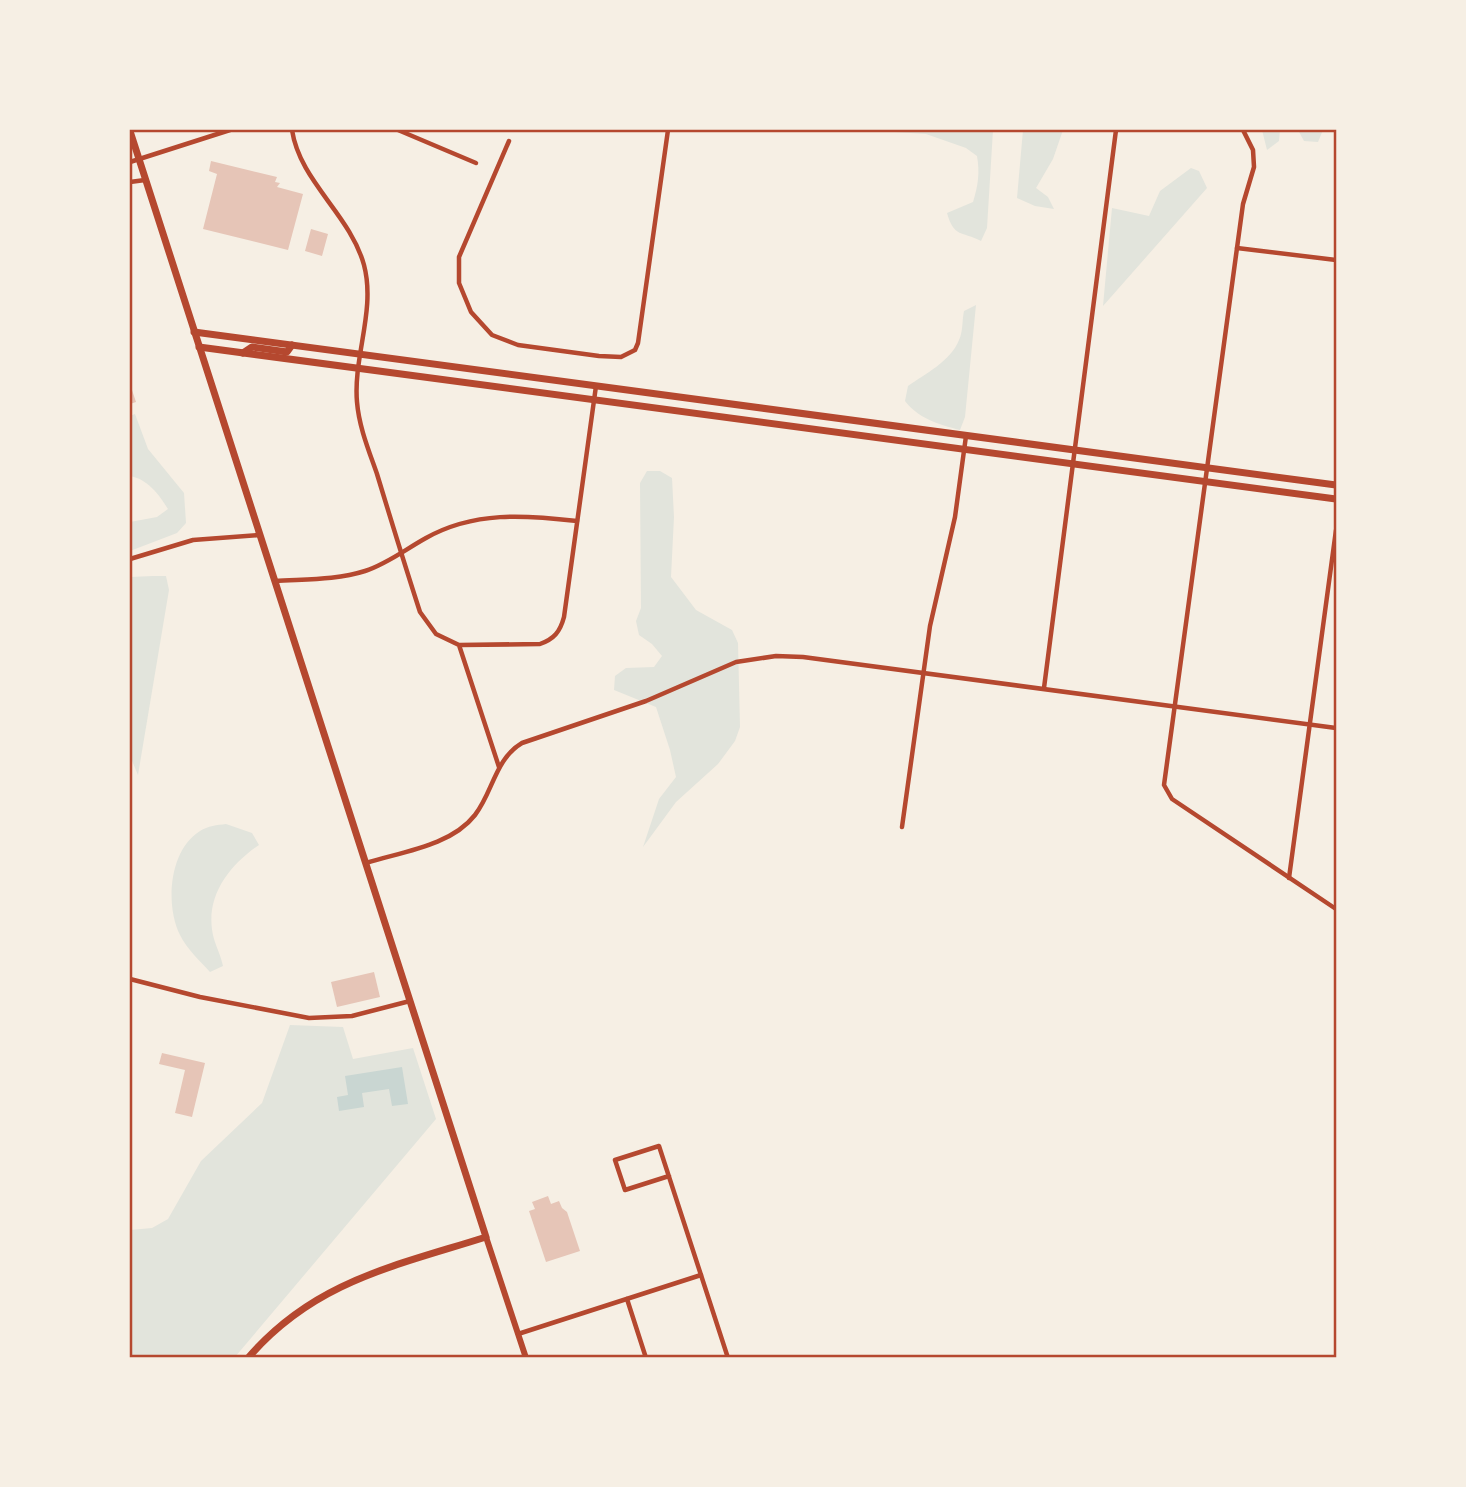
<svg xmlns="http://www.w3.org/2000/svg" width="1466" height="1487" viewBox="0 0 1466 1487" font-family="Spectral,serif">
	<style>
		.green { fill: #e2e4dc }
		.water { fill: #c9d6d2 }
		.building { fill: #e6c5b7 }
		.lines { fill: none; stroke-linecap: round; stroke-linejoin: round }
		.minor { stroke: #b5482f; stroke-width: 4.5 }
		.secondary { stroke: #b5482f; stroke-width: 6 }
		.primary { stroke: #b5482f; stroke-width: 7 }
		.neatline { fill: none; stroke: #b5482f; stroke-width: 2.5 }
	</style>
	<rect width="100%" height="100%" fill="#f6efe4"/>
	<!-- green -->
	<g class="green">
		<path d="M 863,130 L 993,130 L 987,228 L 981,241 C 962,231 954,238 947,213 L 973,202 C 978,186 980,173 977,156 L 966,148 L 926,134 Z"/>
		<path d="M 1023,130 L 1063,130 L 1053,159 L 1036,188 L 1048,197 L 1054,209 L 1035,206 L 1017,198 Z"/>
		<path d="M 1262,130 L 1280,130 L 1279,141 L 1267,150 Z"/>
		<path d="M 1298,130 L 1323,130 L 1318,142 L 1304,141 Z"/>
		<path d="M 1191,168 L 1199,171 L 1207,188 L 1103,306 L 1112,208 L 1149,216 L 1160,191 Z"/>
		<path d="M 976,305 L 965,417 L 960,430 C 938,424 919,419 905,401 L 908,386 C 925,374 951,361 959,340 C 963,332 962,320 964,311 Z"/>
		<path d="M 135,414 L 148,449 L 184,493 L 186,523 L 177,533 L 130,551 L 130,522 L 157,517 L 168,509 C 159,494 147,479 130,476 L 130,416 Z"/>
		<path d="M 647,471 L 660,471 L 672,478 L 674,517 L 671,577 L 696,610 L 732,630 L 738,643 L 740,727 L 735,741 L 718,764 L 676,802 L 643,847 L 659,799 L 676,777 L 670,750 L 656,707 L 614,690 L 615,676 L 626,668 L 654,667 L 662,656 L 652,644 L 639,635 L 636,621 L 641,608 L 640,483 Z"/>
		<path d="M 153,576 L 166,576 L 169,590 L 138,775 L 130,756 L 130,577 Z"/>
		<path d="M 226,824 L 252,833 L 259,845 C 228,866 203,899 214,939 C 217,949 221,956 223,966 L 210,972 C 200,961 187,949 180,935 C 165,905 169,850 200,831 C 208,826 217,825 226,824 Z"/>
		<path d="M 290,1025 L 343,1027 L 353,1059 L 413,1048 L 436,1119 L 235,1357 L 130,1357 L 130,1230 L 152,1228 L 168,1219 L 201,1161 L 262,1103 Z"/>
	</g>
	<!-- water -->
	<path class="water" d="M 402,1067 L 408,1104 L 392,1106 L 389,1089 L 362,1093 L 364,1107 L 339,1111 L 337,1097 L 348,1095 L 345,1076 Z"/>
	<!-- building -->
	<g class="building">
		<path d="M 211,161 L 277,177 L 275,182 L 280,183 L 277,187 L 303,194 L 288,250 L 203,229 L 217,174 L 209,171 Z"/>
		<path d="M 311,229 L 328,234 L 322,256 L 305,251 Z"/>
		<path d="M 130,384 L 136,402 L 130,404 Z"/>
		<path d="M 374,972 L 380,997 L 337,1007 L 331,982 Z"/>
		<path d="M 162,1053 L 205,1063 L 192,1117 L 175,1113 L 185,1070 L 159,1064 Z"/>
		<path d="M 548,1196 L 551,1204 L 559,1201 L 562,1208 L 567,1212 L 580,1251 L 546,1262 L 529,1211 L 535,1209 L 532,1202 Z"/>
	</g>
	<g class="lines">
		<!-- minor -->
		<g class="minor">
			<path d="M 292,130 C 300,182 350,214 364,265 C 376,310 353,357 357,402 C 359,427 369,451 377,474 C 391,520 405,566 420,612 L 436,634 L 459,645 L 499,767"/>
			<path d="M 398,130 L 476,163"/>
			<path d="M 1243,130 L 1253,150 L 1254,167 L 1243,204 L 1237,248 L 1164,785 L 1172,799 L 1336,909"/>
			<path d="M 509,141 L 459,257 L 459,283 L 471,312 L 492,335 L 518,345 L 599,356 L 621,357 L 635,350 L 638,343 L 668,130"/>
			<path d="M 130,162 L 230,130"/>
			<path d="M 130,182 L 145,180"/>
			<path d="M 1237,248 L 1336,260"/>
			<path d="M 130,559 L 193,540 L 259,535"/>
			<path d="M 275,581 C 304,579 337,580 365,571 C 387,564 406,549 426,538 C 474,511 525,515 577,521"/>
			<path d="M 460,645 L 540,644 C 554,639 560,632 564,617 L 596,386"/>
			<path d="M 1044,688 L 1116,130"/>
			<path d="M 902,827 L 930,626 L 955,517 L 966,436"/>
			<path d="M 366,863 C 401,852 451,846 475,815 C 493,792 495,759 522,743 L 646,701 L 736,662 L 776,656 L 803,657 L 1336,728"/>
			<path d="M 1289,878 L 1336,530"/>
			<path d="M 130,979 L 200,997 L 309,1018 L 352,1016 L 410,1001"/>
			<path d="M 669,1176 L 625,1190 L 615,1160 L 659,1146 C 682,1216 705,1287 728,1358"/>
			<path d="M 627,1299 L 646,1358"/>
			<path d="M 518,1334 L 701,1275"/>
		</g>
		<!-- secondary -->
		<path class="secondary" d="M 486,1237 L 526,1358"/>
		<!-- primary -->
		<g class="primary">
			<path d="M 130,131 L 486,1237 C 395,1266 314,1281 248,1358"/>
			<path d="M 194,332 L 1336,485"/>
			<path d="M 199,347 L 1336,499"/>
			<path d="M 243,353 L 252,347 L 287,352 L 292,345"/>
		</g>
	</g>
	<!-- border -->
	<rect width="1466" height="1487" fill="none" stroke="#f6efe4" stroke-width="262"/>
	<rect x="131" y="131" width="1204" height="1225" class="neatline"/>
</svg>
